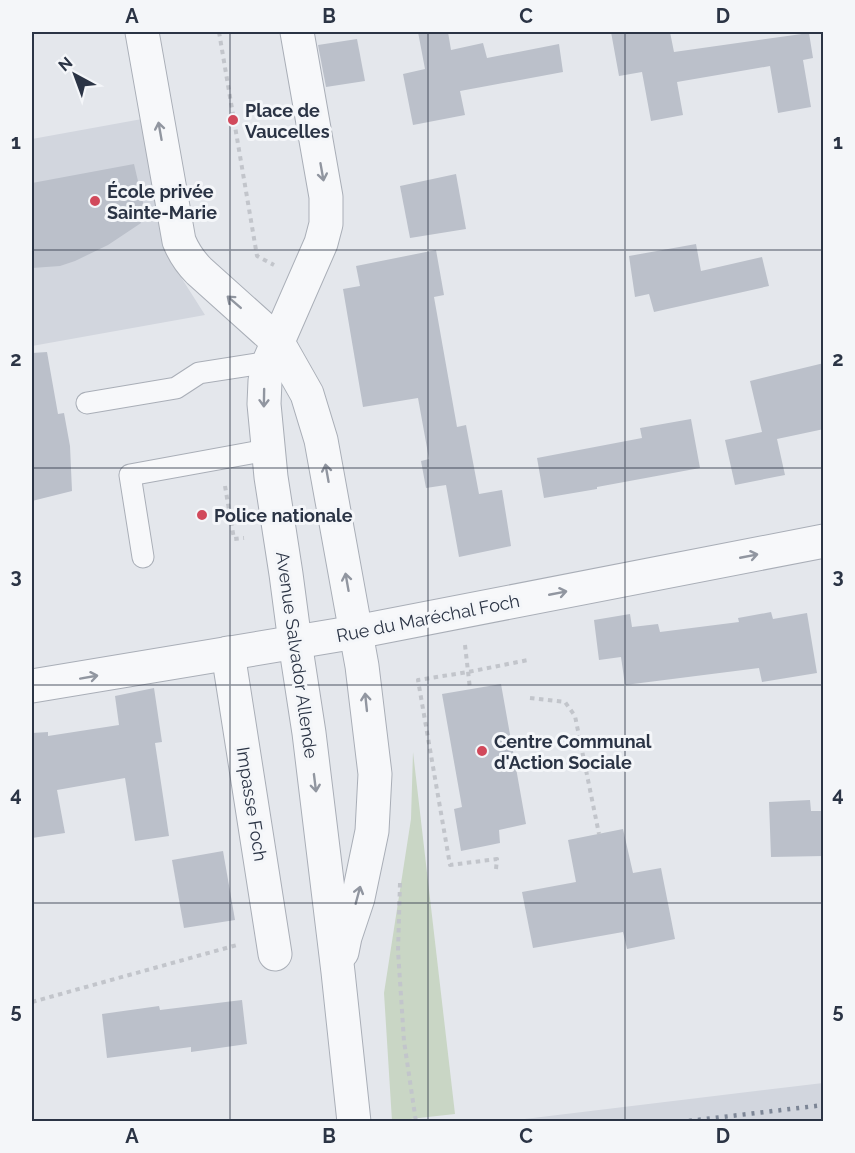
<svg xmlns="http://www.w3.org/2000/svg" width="855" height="1153" viewBox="0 0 855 1153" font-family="Raleway,sans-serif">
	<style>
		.built { fill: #d2d6de }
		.green { fill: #c9d6c5 }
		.building { fill: #bbc0ca }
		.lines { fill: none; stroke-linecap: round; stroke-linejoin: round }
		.service-casing { stroke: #a9aeb7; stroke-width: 23 }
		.minor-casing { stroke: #a9aeb7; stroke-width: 35 }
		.tertiary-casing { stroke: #a9aeb7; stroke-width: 35 }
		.path { stroke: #c2c5cb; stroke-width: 4; stroke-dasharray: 4.5 4.5; stroke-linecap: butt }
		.service { stroke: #f7f8fa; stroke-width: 21 }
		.minor { stroke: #f7f8fa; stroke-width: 33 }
		.tertiary { stroke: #f7f8fa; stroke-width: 33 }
		.rail { stroke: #7d8696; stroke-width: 4.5; stroke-dasharray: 3 6; stroke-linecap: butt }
		.oneway { stroke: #9196a0 }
		.grid { fill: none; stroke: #2b3445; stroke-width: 1.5; stroke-opacity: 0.55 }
		.poi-dot { fill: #d1495b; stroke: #f4f6f9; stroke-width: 2 }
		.labels { text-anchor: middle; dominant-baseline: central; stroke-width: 6; stroke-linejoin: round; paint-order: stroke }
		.poi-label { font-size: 18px; font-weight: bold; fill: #2b3445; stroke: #f4f6f9; text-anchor: start }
		.street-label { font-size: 18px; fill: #2b3445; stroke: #f4f6f9 }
		.neatline { fill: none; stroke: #2b3445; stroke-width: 2 }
		.grid-label { font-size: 20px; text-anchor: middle; font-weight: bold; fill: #2b3445 }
	</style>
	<rect width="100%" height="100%" fill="#e4e7ec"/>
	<!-- built -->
	<g class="built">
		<path d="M 142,119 L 172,263 L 205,315 L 32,346 L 32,139 Z"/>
		<path d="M 823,1083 L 823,1121 L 508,1121 Z"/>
	</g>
	<!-- green -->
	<path class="green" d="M 413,752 L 455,1114 L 392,1121 L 384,993 L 411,819 Z"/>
	<!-- building -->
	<g class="building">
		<path d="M 418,32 L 448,32 L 451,50 L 483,43 L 487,58 L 559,44 L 563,72 L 460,91 L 465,115 L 413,125 L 403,74 L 425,69 Z"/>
		<path d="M 611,32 L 670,32 L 674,52 L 809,33 L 813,58 L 803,60 L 811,107 L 778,113 L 770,66 L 677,82 L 683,115 L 651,121 L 642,72 L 619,76 Z"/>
		<path d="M 357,39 L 365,81 L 326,87 L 318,45 Z"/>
		<path d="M 134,164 L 145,211 L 138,212 L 141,223 L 108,245 L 75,261 L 60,266 L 32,268 L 32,183 Z"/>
		<path d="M 456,174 L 466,229 L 410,238 L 400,186 Z"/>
		<path d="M 696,244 L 701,271 L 762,257 L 769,286 L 654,312 L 649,294 L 635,297 L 629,256 Z"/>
		<path d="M 436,250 L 444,295 L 434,297 L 457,427 L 466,425 L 479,494 L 502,490 L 511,546 L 459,557 L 446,485 L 426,488 L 421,461 L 429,459 L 418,398 L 363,407 L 343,289 L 360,286 L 356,266 Z"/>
		<path d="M 47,352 L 58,414 L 64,413 L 70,446 L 72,491 L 32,501 L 32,353 Z"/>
		<path d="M 824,363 L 824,429 L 777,439 L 785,475 L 735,485 L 725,440 L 762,432 L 750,381 Z"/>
		<path d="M 691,419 L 700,468 L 597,487 L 597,489 L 544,498 L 537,458 L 642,438 L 640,428 Z"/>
		<path d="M 771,612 L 773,619 L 807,613 L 817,673 L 762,682 L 759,668 L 625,685 L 621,657 L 599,660 L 594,620 L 630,614 L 632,627 L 658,624 L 660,632 L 739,622 L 738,618 Z"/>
		<path d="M 501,684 L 526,824 L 499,830 L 500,843 L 461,851 L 454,809 L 462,807 L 442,694 Z"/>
		<path d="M 154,688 L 162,742 L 155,743 L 169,836 L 135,841 L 125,778 L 57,790 L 65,833 L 32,838 L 32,733 L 48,732 L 48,736 L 119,725 L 115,696 Z"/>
		<path d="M 810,800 L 811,811 L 824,811 L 824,856 L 771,857 L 769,802 Z"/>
		<path d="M 623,829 L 633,873 L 661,868 L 675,939 L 627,949 L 623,932 L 533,948 L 522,892 L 576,882 L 568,840 Z"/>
		<path d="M 223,851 L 235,920 L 184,928 L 172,860 Z"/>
		<path d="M 242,1000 L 247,1044 L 191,1052 L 191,1047 L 107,1058 L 102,1014 L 159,1006 L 160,1010 Z"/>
	</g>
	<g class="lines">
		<!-- service casing -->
		<g class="service-casing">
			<g id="service">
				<path d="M 87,403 L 176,388 L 199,373 L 269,362"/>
				<path d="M 143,557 L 130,475 L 267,450"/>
			</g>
		</g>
		<!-- minor casing -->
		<g class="minor-casing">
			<path id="minor" d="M 228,653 L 275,954"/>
		</g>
		<!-- tertiary casing -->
		<g class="tertiary-casing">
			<g id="tertiary">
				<path d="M 142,32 L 179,241 C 184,253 189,261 199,271 L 277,341 L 307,394 L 321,440 L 362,666 L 375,774 L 372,831 L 358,898 L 345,937 L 342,952"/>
				<path d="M 297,32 L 326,197 L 326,224 L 321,243 L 269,362 L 265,381 L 264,404 L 271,477 L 286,574 L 295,642 L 309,733 L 338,972 L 354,1122"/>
				<path d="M 32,686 L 356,632 L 824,541"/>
			</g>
		</g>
		<!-- path -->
		<g class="path">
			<path d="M 219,32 L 257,256 L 274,265"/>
			<path d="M 225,486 L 234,539 L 244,538"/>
			<path d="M 465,645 L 470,689"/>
			<path d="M 530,698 L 565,702 L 575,716 L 599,834"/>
			<path d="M 496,869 L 497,859 L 450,865 L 418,680 L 468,672 L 528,660"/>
			<path d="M 400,883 L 398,951 L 404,1041 L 416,1122"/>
			<path d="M 32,1002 L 237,945"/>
		</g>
		<!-- service -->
		<use href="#service" class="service"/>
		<!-- minor -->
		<use href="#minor" class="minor"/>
		<!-- tertiary -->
		<use href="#tertiary" class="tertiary"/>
		<!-- rail -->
		<path class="rail" d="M 680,1122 L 824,1105"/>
	</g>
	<!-- one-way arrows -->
	<defs><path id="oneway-shaft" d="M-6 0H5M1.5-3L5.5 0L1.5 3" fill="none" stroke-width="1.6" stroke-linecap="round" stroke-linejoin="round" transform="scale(1.5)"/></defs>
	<g class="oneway">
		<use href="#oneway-shaft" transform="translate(160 131) rotate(-100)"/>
		<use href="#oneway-shaft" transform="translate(322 172) rotate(80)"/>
		<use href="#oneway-shaft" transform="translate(234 302) rotate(-139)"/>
		<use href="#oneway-shaft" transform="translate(264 398) rotate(91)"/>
		<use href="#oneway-shaft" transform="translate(327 473) rotate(-100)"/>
		<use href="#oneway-shaft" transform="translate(749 556) rotate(-11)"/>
		<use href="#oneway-shaft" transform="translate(347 582) rotate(-100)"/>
		<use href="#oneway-shaft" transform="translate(558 593) rotate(-11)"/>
		<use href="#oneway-shaft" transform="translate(89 677) rotate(-10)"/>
		<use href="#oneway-shaft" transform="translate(366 702) rotate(-96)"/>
		<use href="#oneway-shaft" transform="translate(315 783) rotate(83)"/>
		<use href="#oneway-shaft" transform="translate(358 895) rotate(-75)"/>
	</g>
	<!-- grid -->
	<path class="grid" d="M 230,32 L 230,1122M 428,32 L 428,1122M 625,32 L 625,1122M 32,250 L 824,250M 32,468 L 824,468M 32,685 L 824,685M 32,903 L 824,903"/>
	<!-- markers -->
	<g class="poi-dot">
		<circle cx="233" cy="120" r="6"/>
		<circle cx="95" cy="201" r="6"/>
		<circle cx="202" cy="515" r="6"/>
		<circle cx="482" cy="751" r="6"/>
	</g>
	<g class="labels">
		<!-- poi labels -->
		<g class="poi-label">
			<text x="245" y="110">Place de<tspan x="245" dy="21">Vaucelles</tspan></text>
			<text x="107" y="191">École privée<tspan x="107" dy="21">Sainte-Marie</tspan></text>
			<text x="214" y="515">Police nationale</text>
			<text x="494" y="741">Centre Communal<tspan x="494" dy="21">d'Action Sociale</tspan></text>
		</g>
		<!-- street labels -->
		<g class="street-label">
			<text transform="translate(428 618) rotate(-11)">Rue du Maréchal Foch</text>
			<text transform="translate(297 655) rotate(82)">Avenue Salvador Allende</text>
			<text transform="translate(252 804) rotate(81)">Impasse Foch</text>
		</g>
	</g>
	<!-- border -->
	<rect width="855" height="1153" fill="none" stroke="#f4f6f9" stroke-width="66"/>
	<!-- north arrow -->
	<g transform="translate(75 75) rotate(319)" stroke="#f4f6f9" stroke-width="4.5" paint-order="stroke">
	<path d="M0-4.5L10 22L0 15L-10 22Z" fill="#2b3445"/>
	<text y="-9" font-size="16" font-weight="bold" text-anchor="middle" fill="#2b3445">N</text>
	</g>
	<rect x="33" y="33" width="789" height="1087" class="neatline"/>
	<g class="grid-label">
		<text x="132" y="23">A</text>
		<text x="329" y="23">B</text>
		<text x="526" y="23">C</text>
		<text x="723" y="23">D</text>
		<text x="16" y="149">1</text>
		<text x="838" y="149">1</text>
		<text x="16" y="366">2</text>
		<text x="838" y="366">2</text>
		<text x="16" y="583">3</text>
		<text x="838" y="583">3</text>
		<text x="16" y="801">4</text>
		<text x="838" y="801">4</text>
		<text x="16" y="1018">5</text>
		<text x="838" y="1018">5</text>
		<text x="132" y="1143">A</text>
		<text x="329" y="1143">B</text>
		<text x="526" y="1143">C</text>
		<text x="723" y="1143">D</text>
	</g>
</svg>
